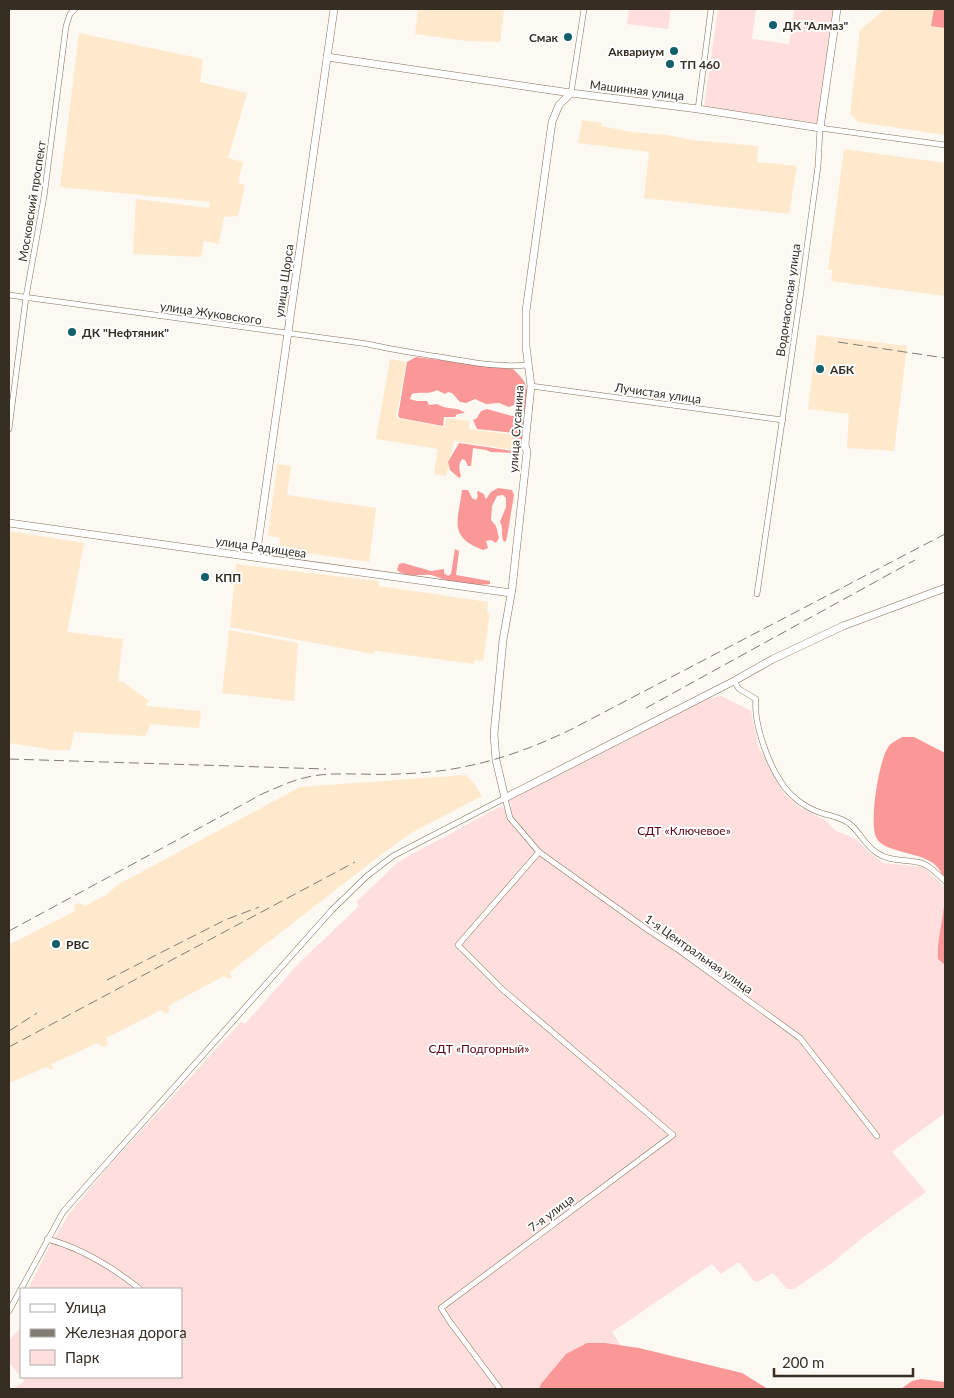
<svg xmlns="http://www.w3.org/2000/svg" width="954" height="1398" viewBox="0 0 954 1398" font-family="Lato,sans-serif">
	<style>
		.built { fill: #fee9cd }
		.green { fill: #fedfde }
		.forest { fill: #fa9898 }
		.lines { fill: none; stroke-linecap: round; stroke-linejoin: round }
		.street-casing { stroke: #847158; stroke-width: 6 }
		.secondary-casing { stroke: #847158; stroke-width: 8 }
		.street { stroke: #fff; stroke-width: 5 }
		.secondary { stroke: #fff; stroke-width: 7 }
		.rail { stroke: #827c73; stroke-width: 1; stroke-dasharray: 10 5; stroke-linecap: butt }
		.poi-dot { fill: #12606b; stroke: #fff; stroke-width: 2 }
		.labels { text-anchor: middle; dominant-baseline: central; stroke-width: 4; stroke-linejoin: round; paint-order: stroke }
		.poi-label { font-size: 12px; font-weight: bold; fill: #362e23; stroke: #fff; text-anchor: start }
		.street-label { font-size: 12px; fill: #362e23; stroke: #fff }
		.park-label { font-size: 12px; fill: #5c0314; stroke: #fff }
	</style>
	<rect width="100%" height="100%" fill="#fcf8f2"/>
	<!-- built -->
	<g class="built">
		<path d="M 418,9 L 504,9 L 500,42 L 467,41 L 415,34 Z"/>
		<path d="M 885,9 L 945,9 L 945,135 L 858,122 L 850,114 L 860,30 Z"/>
		<path d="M 79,33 L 203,59 L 200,82 L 247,93 L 228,158 L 243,162 L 238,183 L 245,185 L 238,216 L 224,217 L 219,244 L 204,241 L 201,257 L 133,254 L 136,199 L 209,208 L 210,202 L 60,187 Z"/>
		<path d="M 582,120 L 602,123 L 601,126 L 631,132 L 668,135 L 691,140 L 758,146 L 757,162 L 797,166 L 789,214 L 644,198 L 649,152 L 578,143 Z"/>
		<path d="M 844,149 L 945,163 L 945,296 L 831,281 L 833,270 L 828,270 Z"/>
		<path d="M 817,335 L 907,346 L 894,451 L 847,448 L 849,414 L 808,409 Z"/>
		<path d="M 390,359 L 406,362 L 396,418 L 444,427 L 446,418 L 469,421 L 469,429 L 516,435 L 515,450 L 454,441 L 446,476 L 434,474 L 438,449 L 376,439 Z"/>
		<path d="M 277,464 L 291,466 L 287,495 L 376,508 L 369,562 L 279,549 L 280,538 L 268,536 Z"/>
		<path d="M 9,531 L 84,543 L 67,632 L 123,639 L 118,681 L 123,682 L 149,701 L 146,705 L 147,706 L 201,711 L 199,728 L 151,724 L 145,736 L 74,732 L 70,750 L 54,750 L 9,743 Z"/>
		<path d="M 236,564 L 378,581 L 379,586 L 488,602 L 487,613 L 490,613 L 483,661 L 474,660 L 474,664 L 377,651 L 374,651 L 373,654 L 230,627 Z"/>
		<path d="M 229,630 L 298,643 L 294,701 L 222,693 Z"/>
		<path d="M 466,775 L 473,782 L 482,796 L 413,832 L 378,857 L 230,972 L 232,977 L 229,979 L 224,976 L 168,1006 L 170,1011 L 166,1014 L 161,1010 L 106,1038 L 108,1045 L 103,1047 L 97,1043 L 52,1064 L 53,1068 L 51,1070 L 47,1067 L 9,1083 L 9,945 L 75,911 L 74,905 L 79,903 L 85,906 L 106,895 L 119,884 L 300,787 Z"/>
	</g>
	<!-- green -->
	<g class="green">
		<path d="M 629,9 L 671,9 L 668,29 L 627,24 Z"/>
		<path d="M 718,9 L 756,9 L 752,39 L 789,44 L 794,9 L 833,9 L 817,123 L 704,107 Z"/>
		<path d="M 721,696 L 751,711 L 759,749 L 769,763 L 784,794 L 801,808 L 825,820 L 836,831 L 856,839 L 868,851 L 883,863 L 923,867 L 945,887 L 945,1113 L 892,1152 L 926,1192 L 862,1238 L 832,1263 L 794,1289 L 787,1289 L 773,1273 L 757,1282 L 753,1280 L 740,1263 L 737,1263 L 721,1274 L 712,1264 L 612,1332 L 649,1389 L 14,1389 L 24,1381 L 9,1362 L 9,1340 L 21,1328 L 21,1377 L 181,1377 L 181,1289 L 28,1289 L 51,1244 L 69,1214 L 107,1168 L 241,1022 L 245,1024 L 298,964 L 359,906 L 356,902 L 398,862 L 501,806 L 505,809 L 512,805 L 508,799 C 548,778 589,760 628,740 C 658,725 688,702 721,696 Z"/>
	</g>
	<!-- forest -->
	<g class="forest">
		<path d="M 934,9 L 945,9 L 945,28 L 931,26 Z"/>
		<path d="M 416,357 L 513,369 C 534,388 524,390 526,411 L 521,411 L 520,406 L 514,405 L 509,407 L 499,403 L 486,404 L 475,399 L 466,403 L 460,402 L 452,393 L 448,392 L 445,394 L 437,390 C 429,395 421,391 412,394 L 410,399 L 417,401 L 427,401 L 429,405 L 437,404 C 445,410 457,406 465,413 L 457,414 L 455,417 L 444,417 L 443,426 L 400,418 L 398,416 L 407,362 Z"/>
		<path d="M 487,409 L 512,416 L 521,416 L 525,423 L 523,439 L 517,439 L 517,435 L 515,433 L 477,429 L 473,420 L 477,418 L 481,411 Z"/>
		<path d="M 459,443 L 514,451 L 514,453 L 491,452 L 486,450 L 473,448 L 471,466 L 468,466 L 465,460 L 462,459 C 458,465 459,469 461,476 L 459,478 L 450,470 L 448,462 Z"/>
		<path d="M 498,488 L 512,490 L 514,495 L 507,537 L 506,541 L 504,542 C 500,535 504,528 500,522 L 506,507 L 506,498 L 503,495 L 497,496 L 492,506 L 491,520 L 496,526 L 499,538 L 496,543 L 491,540 L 486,541 L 488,548 L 483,550 C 448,537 458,521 462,490 L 468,490 L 472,498 L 476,500 L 478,496 L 477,493 L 478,491 L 484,494 L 485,498 L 486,499 L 491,492 Z"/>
		<path d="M 455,549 L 459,551 L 456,575 L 490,581 L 490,584 C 476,586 460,583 446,580 C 441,579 436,576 431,575 C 421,574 405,578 397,570 L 399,564 L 403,563 L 431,571 L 444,569 L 444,573 L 448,576 L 451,574 Z"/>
		<path d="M 902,737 L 914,737 L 945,753 L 945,965 L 938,959 C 936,931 951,902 942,875 C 934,850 888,856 877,839 C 868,826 879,758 889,746 C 892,742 898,740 902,737 Z"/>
		<path d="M 587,1343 L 605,1343 L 639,1348 L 742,1373 L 768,1389 L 539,1389 L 541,1384 L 566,1354 Z"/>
		<path d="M 921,1379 L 945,1382 L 945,1389 L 901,1389 L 912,1381 Z"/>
	</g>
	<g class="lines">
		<!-- street casing -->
		<g class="street-casing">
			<g id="street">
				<path d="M 571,93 L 584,9"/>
				<path d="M 698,109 L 711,9"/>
				<path d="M 9,295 L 368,344 C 392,350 416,353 440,357 C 470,362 499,368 528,365"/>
				<path d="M 531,386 L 783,420"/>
				<path d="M 9,429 L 26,297 L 44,197 L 66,26 L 70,14 L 75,9"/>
				<path d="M 757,594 L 801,291 L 818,166 L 820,128 L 945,145"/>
				<path d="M 734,681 L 739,689 L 756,699 C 753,722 768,763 781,782 C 788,794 803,806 816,811 C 827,816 841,816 851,825 C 860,833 866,846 877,853 C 890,862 906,859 921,863 C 930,865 938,875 945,881"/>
				<path d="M 47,1239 C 82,1248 112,1267 140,1289"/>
				<path d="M 9,1311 L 63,1212 L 332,910 L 367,876 L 393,856 L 505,798 L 510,818 L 539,852 L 648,930 L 680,951 L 800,1038 L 877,1136"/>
				<path d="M 500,1389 L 450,1322 L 441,1308 L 673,1135 L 502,989 L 458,945 L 539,852"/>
			</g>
		</g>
		<!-- secondary casing -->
		<g class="secondary-casing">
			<g id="secondary">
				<path d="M 327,57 L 571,93 L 698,109 L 820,128 L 837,9"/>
				<path d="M 571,93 L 559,105 L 552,122 L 526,311 L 526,346 L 531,386 L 525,444 L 527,452 L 512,589 L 503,640 L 494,734 L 496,760 L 505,798 L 734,681 L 773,659 L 843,626 L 945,588"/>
				<path d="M 9,523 L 511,593"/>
				<path d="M 256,557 L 334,9"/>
			</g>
		</g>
		<!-- street -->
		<use href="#street" class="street"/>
		<!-- secondary -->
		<use href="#secondary" class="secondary"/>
		<!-- rail -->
		<g class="rail">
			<path d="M 838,342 L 945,358"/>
			<path d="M 646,708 L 915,560"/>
			<path d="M 9,759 L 326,769"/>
			<path d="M 9,931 L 264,793 C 279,787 292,780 308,777 C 325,773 343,774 361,774 C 384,775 407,774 430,772 C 480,767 527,751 572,729 L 945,534"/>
			<path d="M 107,980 L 225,920 L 259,907"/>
			<path d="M 9,1031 L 37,1013"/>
			<path d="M 9,1047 L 355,862"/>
		</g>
	</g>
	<!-- markers -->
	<g class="poi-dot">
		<circle cx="773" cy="25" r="5"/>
		<circle cx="568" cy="37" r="5"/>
		<circle cx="674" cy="51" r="5"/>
		<circle cx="670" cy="64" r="5"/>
		<circle cx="72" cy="332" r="5"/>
		<circle cx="820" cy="369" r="5"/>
		<circle cx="205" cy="577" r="5"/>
		<circle cx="56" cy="944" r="5"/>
	</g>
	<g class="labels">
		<!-- poi labels -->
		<g class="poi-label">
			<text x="783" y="25">ДК "Алмаз"</text>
			<text x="558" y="37" text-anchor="end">Смак</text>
			<text x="664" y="51" text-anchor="end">Аквариум</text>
			<text x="680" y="64">ТП 460</text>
			<text x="82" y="332">ДК "Нефтяник"</text>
			<text x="830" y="369">АБК</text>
			<text x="215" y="577">КПП</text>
			<text x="66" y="944">РВС</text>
		</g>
		<!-- street labels -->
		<g class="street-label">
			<text transform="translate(637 90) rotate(7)">Машинная улица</text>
			<text transform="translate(32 201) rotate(-81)">Московский проспект</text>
			<text transform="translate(284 281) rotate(-82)">улица Щорса</text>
			<text transform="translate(788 300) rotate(-82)">Водонасосная улица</text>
			<text transform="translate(211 313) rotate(8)">улица Жуковского</text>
			<text transform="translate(658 393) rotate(8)">Лучистая улица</text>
			<text transform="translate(516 429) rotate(-86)">улица Сусанина</text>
			<text transform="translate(261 547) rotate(8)">улица Радищева</text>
			<text transform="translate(699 954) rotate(35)">1-я Центральная улица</text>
			<text transform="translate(551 1213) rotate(-37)">7-я улица</text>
		</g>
		<!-- park labels -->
		<g class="park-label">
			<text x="684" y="830">СДТ «Ключевое»</text>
			<text x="479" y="1048">СДТ «Подгорный»</text>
		</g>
	</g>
	<!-- border -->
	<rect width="954" height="1398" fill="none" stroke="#362e23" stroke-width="20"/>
	<!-- legend -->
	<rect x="20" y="1288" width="162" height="90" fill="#ffffff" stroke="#afaba7"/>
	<rect x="30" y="1304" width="25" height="8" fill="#ffffff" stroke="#afaba7"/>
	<text x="65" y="1313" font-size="15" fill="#362e23">Улица</text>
	<rect x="30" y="1329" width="25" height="8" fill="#827c73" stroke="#afaba7"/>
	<text x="65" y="1338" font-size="15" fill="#362e23">Железная дорога</text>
	<rect x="30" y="1350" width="25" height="15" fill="#fedfde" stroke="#afaba7"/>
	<text x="65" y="1363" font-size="15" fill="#362e23">Парк</text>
	<!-- scale -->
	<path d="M774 1368v8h139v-8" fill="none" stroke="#362e23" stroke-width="2.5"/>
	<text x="782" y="1368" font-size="15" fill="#362e23" stroke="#ffffff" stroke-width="4" paint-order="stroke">200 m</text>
</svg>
